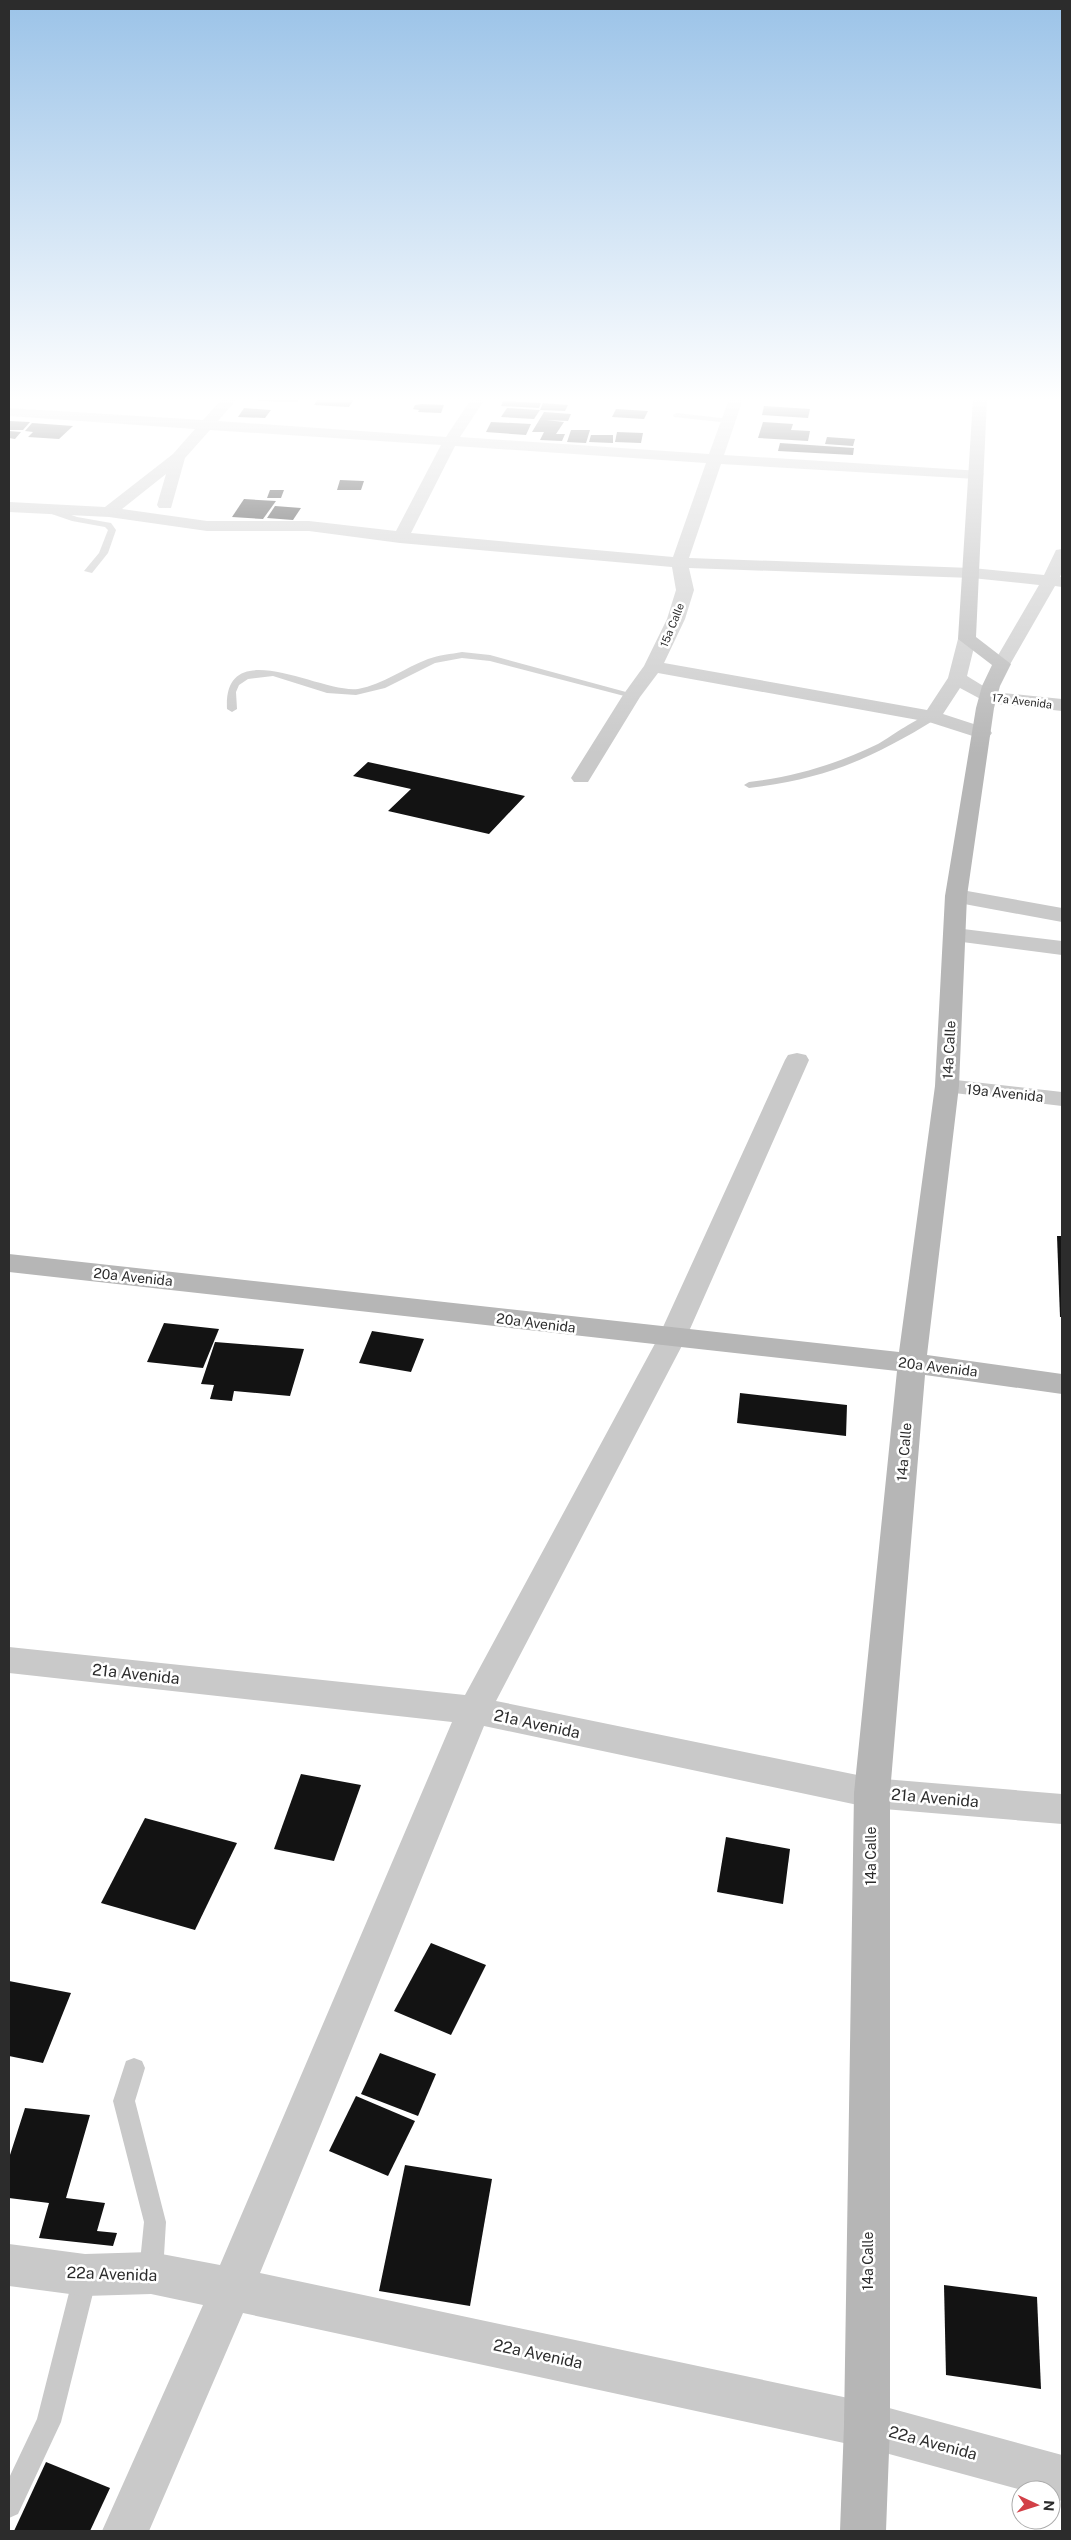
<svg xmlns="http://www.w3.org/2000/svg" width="1071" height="2540" viewBox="0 0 1071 2540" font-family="'Public Sans',sans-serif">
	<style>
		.building { fill: #131313 }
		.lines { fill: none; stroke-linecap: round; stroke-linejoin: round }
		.lane { fill: #c9c9c9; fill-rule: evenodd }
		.street { fill: #c9c9c9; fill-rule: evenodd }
		.secondary { fill: #b6b6b6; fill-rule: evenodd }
		.labels { text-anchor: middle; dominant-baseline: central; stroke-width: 5; stroke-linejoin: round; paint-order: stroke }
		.far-street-label { font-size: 11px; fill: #2c2c2c; stroke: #fff }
		.street-label { font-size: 14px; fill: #2c2c2c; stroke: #fff }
		.near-street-label { font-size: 16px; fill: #2c2c2c; stroke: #fff }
	</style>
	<rect width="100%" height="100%" fill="#fff"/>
	<!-- building -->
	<g class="building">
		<path d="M 259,399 L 299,399 L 297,402 L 258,401 Z"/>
		<path d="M 318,399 L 354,399 L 349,407 L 314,405 Z"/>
		<path d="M 503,401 L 541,403 L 539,408 L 501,406 Z"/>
		<path d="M 543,403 L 568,405 L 565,411 L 540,410 Z"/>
		<path d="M 415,405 L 422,404 L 444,405 L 441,413 L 418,412 L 419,410 L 413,409 Z"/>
		<path d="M 764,406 L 810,409 L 808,418 L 762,415 Z"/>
		<path d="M 244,408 L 271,410 L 265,418 L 238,417 Z"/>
		<path d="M 507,408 L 540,410 L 534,419 L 501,417 Z"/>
		<path d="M 616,409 L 648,411 L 644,419 L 612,417 Z"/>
		<path d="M 544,412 L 571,414 L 568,421 L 546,420 L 564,422 L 556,434 L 565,434 L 562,441 L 540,440 L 544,432 L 532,432 Z"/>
		<path d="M 9,421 L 30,422 L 23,430 L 9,430 Z"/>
		<path d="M 491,422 L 531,424 L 526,435 L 486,432 Z"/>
		<path d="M 763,422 L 793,424 L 791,430 L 810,431 L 808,441 L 758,438 Z"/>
		<path d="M 32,423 L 73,426 L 59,439 L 28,437 L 33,432 L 25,431 Z"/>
		<path d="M 571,430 L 590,430 L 586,443 L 567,442 Z"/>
		<path d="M 9,431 L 21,432 L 15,439 L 9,438 Z"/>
		<path d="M 617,432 L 643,433 L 641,443 L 615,442 Z"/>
		<path d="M 591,435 L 613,435 L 613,443 L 589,442 Z"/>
		<path d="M 827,437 L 855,439 L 853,446 L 825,444 Z"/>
		<path d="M 780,443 L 854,448 L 853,455 L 778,451 Z"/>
		<path d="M 340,480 L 364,481 L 361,490 L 337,490 Z"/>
		<path d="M 270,490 L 284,490 L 281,498 L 267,498 Z"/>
		<path d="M 244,499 L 276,501 L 263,519 L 232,517 Z"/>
		<path d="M 275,506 L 301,508 L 293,520 L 267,518 Z"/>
		<path d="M 368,762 L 525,796 L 489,834 L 388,811 L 411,789 L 353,776 Z"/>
		<path d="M 1057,1236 L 1062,1236 L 1062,1317 L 1060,1317 Z"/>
		<path d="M 164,1323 L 219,1329 L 203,1368 L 147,1362 Z"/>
		<path d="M 372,1331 L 424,1339 L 411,1372 L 359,1363 Z"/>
		<path d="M 215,1342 L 304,1349 L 290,1396 L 234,1391 L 232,1401 L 210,1399 L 214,1385 L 201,1384 Z"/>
		<path d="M 740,1393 L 847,1405 L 846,1436 L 737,1423 Z"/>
		<path d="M 301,1774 L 361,1785 L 334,1861 L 274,1849 Z"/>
		<path d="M 145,1818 L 237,1843 L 195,1930 L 101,1903 Z"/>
		<path d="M 726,1837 L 790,1849 L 783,1904 L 717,1892 Z"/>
		<path d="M 431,1943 L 486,1965 L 451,2035 L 394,2011 Z"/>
		<path d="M 9,1981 L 71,1993 L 43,2063 L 9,2056 Z"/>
		<path d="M 380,2053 L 436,2074 L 418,2116 L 361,2094 Z"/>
		<path d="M 356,2096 L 415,2121 L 388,2176 L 329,2151 Z"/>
		<path d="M 25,2108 L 90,2115 L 66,2198 L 105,2203 L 97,2231 L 117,2233 L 113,2246 L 39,2238 L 49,2203 L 9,2198 L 9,2158 Z"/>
		<path d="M 405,2165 L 492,2179 L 470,2306 L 379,2291 Z"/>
		<path d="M 944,2285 L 1037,2297 L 1041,2389 L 946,2375 Z"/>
		<path d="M 46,2462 L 110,2488 L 90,2531 L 14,2531 Z"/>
	</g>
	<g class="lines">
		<!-- lane -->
		<g class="lane">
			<path d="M 677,413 L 730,419 L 734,421 L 730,423 L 674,417 L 673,415 Z"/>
			<path d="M 46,506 L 77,517 L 111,523 L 116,530 L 108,553 L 92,573 L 84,571 L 99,553 L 108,530 L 105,527 L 72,521 L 43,511 L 43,507 Z"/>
			<path d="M 462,652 L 490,655 L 637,695 L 632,698 L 490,661 L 462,658 L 435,663 L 385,688 L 356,695 L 327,693 L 273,676 L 248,679 L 239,685 L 236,692 L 237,709 L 232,712 L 227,709 C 223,632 321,694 358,689 C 384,684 404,668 428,659 C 439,655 451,654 462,652 Z"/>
			<path d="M 932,714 L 936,715 L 936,719 C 871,759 825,779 749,788 L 744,785 L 749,782 C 797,776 834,765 878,744 C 894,735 915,718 932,714 Z"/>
			<path d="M 134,2058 L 142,2061 L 145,2068 L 135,2101 L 166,2222 L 163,2272 L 159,2280 L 151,2284 L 143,2280 L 139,2272 L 144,2222 L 113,2101 L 126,2061 Z"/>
			<path d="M 85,2265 L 93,2269 L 97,2277 L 61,2422 L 18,2514 L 9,2518 L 9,2478 L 37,2419 L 73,2277 L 77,2269 Z"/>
		</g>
		<!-- street -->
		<g class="street">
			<path d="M 222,399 L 237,399 L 218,421 L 446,437 L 471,399 L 485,399 L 460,437 L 709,454 L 729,399 L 743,399 L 724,455 L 981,471 L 984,474 L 976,479 L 721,464 L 689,558 L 972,568 L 1044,575 L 1056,550 L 1062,549 L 1062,572 L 1060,577 L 1062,577 L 1062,587 L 1055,586 L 1008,668 L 996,668 L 993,664 L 1039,585 L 972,578 L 689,568 L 694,590 L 685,619 L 664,663 L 927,710 L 948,678 L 958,639 L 961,635 L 973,635 L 976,639 L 967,676 L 993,692 L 1062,699 L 1062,711 L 988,703 L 960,688 L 943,714 L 989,729 L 992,733 L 989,737 L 982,739 L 929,722 L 658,673 L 640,697 L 588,782 L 574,782 L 571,778 L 623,695 L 644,666 L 667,619 L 676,590 L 672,567 L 400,543 L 309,531 L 207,531 L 109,517 L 9,512 L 9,502 L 105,507 L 173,454 L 195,429 L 9,416 L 9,408 L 203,420 ZM 210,430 L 441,445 L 396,531 L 309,521 L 207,521 L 122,509 L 166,474 L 157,505 L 159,508 L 171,508 L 185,458 ZM 455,446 L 706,463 L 673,557 L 411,533 Z"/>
			<path d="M 956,889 L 1062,908 L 1062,922 L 948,901 L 945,896 L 948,891 Z"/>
			<path d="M 955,928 L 1062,941 L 1062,955 L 947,940 L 944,935 L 947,930 Z"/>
			<path d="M 797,1053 L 806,1055 L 809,1060 L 686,1338 L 496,1701 L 872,1778 L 1062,1794 L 1062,1824 L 872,1808 L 484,1726 L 260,2273 L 867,2402 L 1062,2455 L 1062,2501 L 1051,2498 L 1051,2490 L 1022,2490 L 867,2448 L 243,2313 L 149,2531 L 102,2531 L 203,2305 L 151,2294 L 85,2296 L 9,2286 L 9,2244 L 85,2254 L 151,2252 L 220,2265 L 452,1722 L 9,1673 L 9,1647 L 465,1695 L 658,1338 L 785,1060 L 788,1055 Z"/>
			<path d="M 947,1079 L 1062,1092 L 1062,1106 L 938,1091 L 935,1086 L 938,1081 Z"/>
		</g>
		<!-- secondary -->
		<path class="secondary" d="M 973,399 L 987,399 L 976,637 L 1011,664 L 1000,686 L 994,708 L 967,896 L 959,1086 L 927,1355 L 1062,1374 L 1062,1394 L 925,1375 L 890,1793 L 890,2425 L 886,2531 L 840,2531 L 844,2425 L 854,1793 L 897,1371 L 9,1272 L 9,1254 L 899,1352 L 935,1086 L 945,896 L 976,708 L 982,686 L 992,665 L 958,639 Z"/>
	</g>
	<!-- sky -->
	<linearGradient id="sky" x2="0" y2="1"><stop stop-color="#9bc3e8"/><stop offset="0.53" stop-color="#fff"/><stop offset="1" stop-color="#fff" stop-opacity="0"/></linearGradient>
	<rect width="1071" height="754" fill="url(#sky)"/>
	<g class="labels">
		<!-- far-street labels -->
		<g class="far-street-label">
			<text transform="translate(672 625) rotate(-68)">15a Calle</text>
			<text transform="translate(1022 701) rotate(7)">17a Avenida</text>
		</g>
		<!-- street labels -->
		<g class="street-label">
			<text transform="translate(949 1050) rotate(-87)">14a Calle</text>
			<text transform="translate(1005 1093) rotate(6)">19a Avenida</text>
			<text transform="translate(133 1277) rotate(6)">20a Avenida</text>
			<text transform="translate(536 1323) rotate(7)">20a Avenida</text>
			<text transform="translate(938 1367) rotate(7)">20a Avenida</text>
			<text transform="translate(904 1452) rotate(-85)">14a Calle</text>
			<text transform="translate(871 1856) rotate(-90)">14a Calle</text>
			<text transform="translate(868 2261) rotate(-90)">14a Calle</text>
		</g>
		<!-- near-street labels -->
		<g class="near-street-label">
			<text transform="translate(136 1674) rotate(6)">21a Avenida</text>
			<text transform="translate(537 1724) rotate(12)">21a Avenida</text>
			<text transform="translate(935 1798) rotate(5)">21a Avenida</text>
			<text transform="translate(112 2274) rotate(2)">22a Avenida</text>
			<text transform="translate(538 2354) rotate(12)">22a Avenida</text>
			<text transform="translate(933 2443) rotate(15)">22a Avenida</text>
		</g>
	</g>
	<!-- border -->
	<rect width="1071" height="2540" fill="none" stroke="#2c2c2c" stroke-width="20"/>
	<!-- north arrow -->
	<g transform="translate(1036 2505) rotate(94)"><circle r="24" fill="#ffffff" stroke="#ababab"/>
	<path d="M0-4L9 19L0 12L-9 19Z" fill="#d24047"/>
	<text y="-8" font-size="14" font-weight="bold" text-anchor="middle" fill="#2c2c2c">N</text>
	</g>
</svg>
